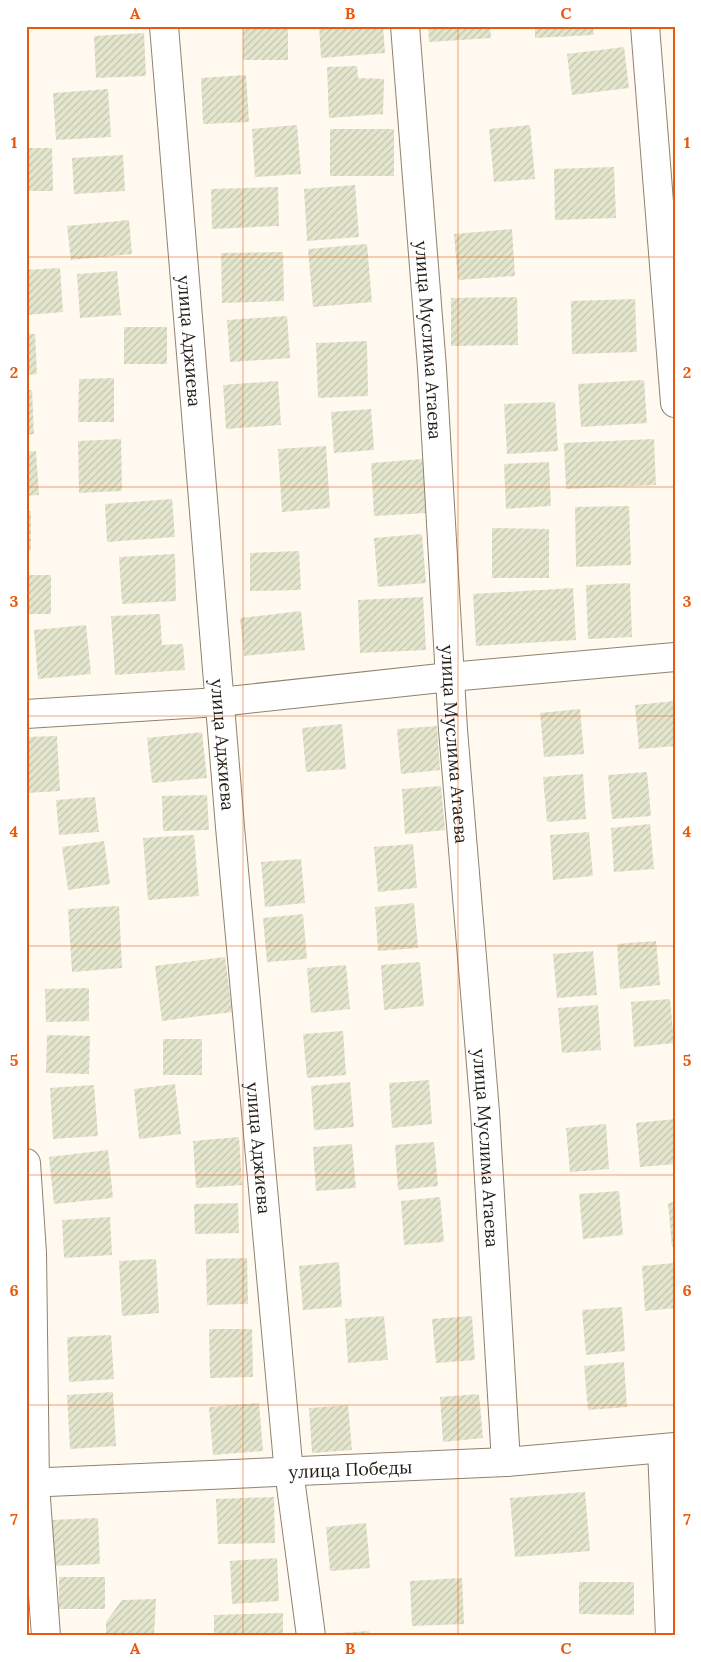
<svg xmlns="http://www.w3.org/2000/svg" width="701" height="1662" viewBox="0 0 701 1662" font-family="Lora,serif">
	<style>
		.building { fill: url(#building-hatch) }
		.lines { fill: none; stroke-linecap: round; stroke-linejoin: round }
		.minor-casing { stroke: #8f836e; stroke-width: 30 }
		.minor { stroke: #fff; stroke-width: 28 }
		.grid { fill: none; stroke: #e8590c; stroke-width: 1; stroke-opacity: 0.55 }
		.labels { text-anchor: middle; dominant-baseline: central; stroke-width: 4.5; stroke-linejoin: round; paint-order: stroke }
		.street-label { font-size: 18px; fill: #221d15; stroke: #fff }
		.neatline { fill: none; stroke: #e8590c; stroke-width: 2 }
		.grid-label { font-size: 16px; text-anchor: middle; font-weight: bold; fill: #e8590c }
	</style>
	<defs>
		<pattern id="building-hatch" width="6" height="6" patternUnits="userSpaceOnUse" patternTransform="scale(1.25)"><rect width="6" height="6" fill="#e4e5cd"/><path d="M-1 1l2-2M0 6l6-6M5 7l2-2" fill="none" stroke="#c3c4af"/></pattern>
	</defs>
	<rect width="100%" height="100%" fill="#fff9f0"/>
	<!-- building -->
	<g class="building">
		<rect x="243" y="26" width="45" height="34"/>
		<path d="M 319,26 L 383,26 L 385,53 L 321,58 Z"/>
		<path d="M 428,26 L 490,26 L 491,38 L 429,42 Z"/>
		<path d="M 535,26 L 593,26 L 594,35 L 535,38 Z"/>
		<path d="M 144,33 L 146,76 L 96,78 L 94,36 Z"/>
		<path d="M 624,47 L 629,88 L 572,95 L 567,54 Z"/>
		<path d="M 357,66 L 358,78 L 384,79 L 383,114 L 329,118 L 327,67 Z"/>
		<path d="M 246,75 L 249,122 L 203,124 L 201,78 Z"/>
		<path d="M 108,89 L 111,137 L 56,140 L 53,93 Z"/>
		<path d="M 297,125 L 301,174 L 255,177 L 252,129 Z"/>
		<path d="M 530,125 L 535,179 L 494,182 L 489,129 Z"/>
		<rect x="330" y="129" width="64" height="47"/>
		<path d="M 26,148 L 52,148 L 53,191 L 26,191 Z"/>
		<path d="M 123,155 L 125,191 L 74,194 L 72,158 Z"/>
		<path d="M 614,167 L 616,218 L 555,220 L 554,169 Z"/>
		<path d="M 355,185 L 359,237 L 307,241 L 304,189 Z"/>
		<path d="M 278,187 L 279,226 L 212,229 L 211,189 Z"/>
		<path d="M 129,220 L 132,254 L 71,260 L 67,226 Z"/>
		<path d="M 512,229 L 515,276 L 458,280 L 454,234 Z"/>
		<path d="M 367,244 L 372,302 L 313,307 L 308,249 Z"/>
		<path d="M 283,252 L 284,301 L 222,303 L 221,253 Z"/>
		<path d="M 60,268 L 63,312 L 26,315 L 26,270 Z"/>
		<path d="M 117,271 L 121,315 L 80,318 L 77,274 Z"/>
		<path d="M 517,297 L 518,345 L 451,346 L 451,298 Z"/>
		<path d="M 635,299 L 637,352 L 572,354 L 571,301 Z"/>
		<path d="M 287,316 L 290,358 L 230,362 L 227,320 Z"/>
		<rect x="124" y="327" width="43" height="37"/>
		<path d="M 26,334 L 35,334 L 37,374 L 26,375 Z"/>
		<path d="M 367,341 L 368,396 L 318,398 L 316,343 Z"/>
		<path d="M 114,378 L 114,422 L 78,422 L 79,379 Z"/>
		<path d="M 644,380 L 647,423 L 581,427 L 578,384 Z"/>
		<path d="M 278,381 L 281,425 L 226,429 L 223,385 Z"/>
		<path d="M 26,390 L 32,390 L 34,434 L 26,435 Z"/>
		<path d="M 555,402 L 558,451 L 507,454 L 504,404 Z"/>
		<path d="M 371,409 L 374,450 L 334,453 L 331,412 Z"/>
		<path d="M 121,439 L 122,491 L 79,493 L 78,441 Z"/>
		<path d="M 654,439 L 656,485 L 566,489 L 564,443 Z"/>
		<path d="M 326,446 L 330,508 L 282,512 L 278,449 Z"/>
		<path d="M 36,451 L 39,495 L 26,496 L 26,452 Z"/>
		<path d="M 423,459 L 426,513 L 374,516 L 371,463 Z"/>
		<path d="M 549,462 L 551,506 L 506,509 L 504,464 Z"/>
		<path d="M 172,499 L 175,537 L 107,542 L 105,504 Z"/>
		<path d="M 629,506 L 631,565 L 576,567 L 575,507 Z"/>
		<rect x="26" y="511" width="5" height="40"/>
		<path d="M 492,528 L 549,529 L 549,578 L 492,578 Z"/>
		<path d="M 422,534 L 426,583 L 378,587 L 374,538 Z"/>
		<path d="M 299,551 L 301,590 L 250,591 L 250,553 Z"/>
		<path d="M 175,554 L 176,601 L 122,604 L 119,557 Z"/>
		<rect x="26" y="575" width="25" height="39"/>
		<path d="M 630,583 L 632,637 L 588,639 L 586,585 Z"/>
		<path d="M 573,588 L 576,640 L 476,646 L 473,594 Z"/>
		<path d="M 423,597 L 426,650 L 360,653 L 358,600 Z"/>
		<path d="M 301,611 L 305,650 L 244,656 L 240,618 Z"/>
		<path d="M 160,614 L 162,645 L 183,644 L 185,670 L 115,675 L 111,616 Z"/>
		<path d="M 86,625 L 91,674 L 38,679 L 34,630 Z"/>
		<path d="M 675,701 L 675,746 L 639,749 L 635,705 Z"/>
		<path d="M 580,709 L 584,754 L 544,757 L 540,713 Z"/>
		<path d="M 342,724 L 346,769 L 306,772 L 302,728 Z"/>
		<path d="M 437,726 L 440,770 L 401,774 L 397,729 Z"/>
		<path d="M 202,732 L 207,778 L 152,783 L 147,738 Z"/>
		<path d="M 57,736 L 60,791 L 26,793 L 26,737 Z"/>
		<path d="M 647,772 L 651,816 L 612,819 L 608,775 Z"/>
		<path d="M 583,774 L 586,819 L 547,822 L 543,777 Z"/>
		<path d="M 441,786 L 445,830 L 405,834 L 402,789 Z"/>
		<path d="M 207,795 L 209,830 L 163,831 L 162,796 Z"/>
		<path d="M 95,797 L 99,832 L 59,835 L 56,800 Z"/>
		<path d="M 650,824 L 654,869 L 614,872 L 611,828 Z"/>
		<path d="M 589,832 L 593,876 L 553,880 L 550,835 Z"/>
		<path d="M 194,835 L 199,896 L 148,900 L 143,838 Z"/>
		<path d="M 104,841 L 110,884 L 68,890 L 62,847 Z"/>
		<path d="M 413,844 L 417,888 L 378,892 L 374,847 Z"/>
		<path d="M 301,859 L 305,903 L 265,907 L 261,862 Z"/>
		<path d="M 414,903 L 418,948 L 378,951 L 375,907 Z"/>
		<path d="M 119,906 L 122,968 L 72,972 L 68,909 Z"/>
		<path d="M 303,914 L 307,959 L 267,962 L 263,918 Z"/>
		<path d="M 656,941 L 660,985 L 620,989 L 617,944 Z"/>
		<path d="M 593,951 L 597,995 L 557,998 L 553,954 Z"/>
		<path d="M 225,957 L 232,1012 L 162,1021 L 155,966 Z"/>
		<path d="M 420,962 L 424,1006 L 384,1010 L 381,965 Z"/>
		<path d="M 346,965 L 350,1009 L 311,1013 L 307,968 Z"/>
		<path d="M 89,988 L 89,1021 L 46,1022 L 45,989 Z"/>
		<path d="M 670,999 L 674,1043 L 634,1047 L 631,1002 Z"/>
		<path d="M 598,1005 L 601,1050 L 562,1053 L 558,1008 Z"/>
		<path d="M 343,1031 L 346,1075 L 307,1078 L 303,1034 Z"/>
		<path d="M 47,1035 L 90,1036 L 89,1074 L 46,1073 Z"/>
		<rect x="163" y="1039" width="39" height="36"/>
		<path d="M 429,1080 L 432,1124 L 392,1128 L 389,1083 Z"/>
		<path d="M 350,1082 L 354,1127 L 314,1130 L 311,1086 Z"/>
		<path d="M 175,1084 L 181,1134 L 139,1139 L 134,1089 Z"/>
		<path d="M 94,1085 L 98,1136 L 53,1139 L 50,1088 Z"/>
		<path d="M 675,1119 L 675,1164 L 640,1167 L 636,1123 Z"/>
		<path d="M 606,1124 L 609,1169 L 570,1172 L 566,1128 Z"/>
		<path d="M 239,1137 L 242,1185 L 196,1188 L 193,1141 Z"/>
		<path d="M 434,1142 L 438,1186 L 398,1190 L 395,1145 Z"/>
		<path d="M 352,1144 L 356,1188 L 316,1191 L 313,1147 Z"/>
		<path d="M 108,1150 L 113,1198 L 54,1204 L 49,1157 Z"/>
		<path d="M 619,1191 L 623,1235 L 583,1239 L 579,1194 Z"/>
		<path d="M 440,1197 L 444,1242 L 404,1245 L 401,1201 Z"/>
		<path d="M 675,1202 L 675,1247 L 672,1247 L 668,1203 Z"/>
		<path d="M 238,1203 L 239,1233 L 195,1234 L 194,1204 Z"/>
		<path d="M 110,1217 L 112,1255 L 64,1258 L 62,1220 Z"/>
		<path d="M 247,1258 L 248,1304 L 207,1305 L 206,1259 Z"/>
		<path d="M 156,1259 L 159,1313 L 122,1316 L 119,1261 Z"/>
		<path d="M 339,1262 L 342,1307 L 303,1310 L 299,1266 Z"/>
		<path d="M 675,1263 L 675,1308 L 645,1311 L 642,1266 Z"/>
		<path d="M 622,1307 L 625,1351 L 586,1355 L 582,1310 Z"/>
		<path d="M 384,1316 L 388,1360 L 348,1363 L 345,1319 Z"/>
		<path d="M 472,1316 L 475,1360 L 436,1363 L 432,1319 Z"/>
		<path d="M 209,1329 L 252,1329 L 253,1377 L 210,1378 Z"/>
		<path d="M 111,1335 L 114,1379 L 69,1382 L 67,1337 Z"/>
		<path d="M 624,1362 L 627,1407 L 588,1410 L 584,1366 Z"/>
		<path d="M 113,1392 L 116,1446 L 70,1449 L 67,1395 Z"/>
		<path d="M 479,1394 L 483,1438 L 443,1442 L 440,1397 Z"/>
		<path d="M 259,1403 L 263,1451 L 213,1455 L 209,1407 Z"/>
		<path d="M 348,1405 L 352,1450 L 312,1453 L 309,1408 Z"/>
		<path d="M 585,1492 L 590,1551 L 515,1557 L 510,1498 Z"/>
		<path d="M 274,1497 L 275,1543 L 218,1544 L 216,1499 Z"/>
		<path d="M 98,1518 L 100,1564 L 53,1566 L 51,1520 Z"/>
		<path d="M 366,1523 L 370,1568 L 330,1571 L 326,1527 Z"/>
		<path d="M 277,1558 L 279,1601 L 232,1604 L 230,1561 Z"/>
		<rect x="59" y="1577" width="46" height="32"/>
		<path d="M 462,1578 L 464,1624 L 412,1626 L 410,1581 Z"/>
		<path d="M 579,1582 L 634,1582 L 634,1615 L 579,1614 Z"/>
		<path d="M 156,1599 L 154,1636 L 106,1636 L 106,1622 L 122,1600 Z"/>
		<path d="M 283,1613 L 283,1636 L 214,1636 L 214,1615 Z"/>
		<path d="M 369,1631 L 370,1636 L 326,1636 L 326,1634 Z"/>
	</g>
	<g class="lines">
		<!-- minor casing -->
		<g class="minor-casing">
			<g id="minor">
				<path id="s1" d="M 164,26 L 230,827 L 288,1463 L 311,1636"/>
				<path id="s2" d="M 405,26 L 432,368 L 453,730 L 485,1112 L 506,1462"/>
				<path d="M 645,26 L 675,403"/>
				<path d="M 26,714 L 219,702 L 450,677 L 675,657"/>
				<path d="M 26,1163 L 32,1253 L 35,1485 L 46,1636"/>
				<path d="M 662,1449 L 670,1636"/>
				<path id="s3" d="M 26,1486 L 48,1482 L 506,1462 L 675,1447"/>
			</g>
		</g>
		<!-- minor -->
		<use href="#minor" class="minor"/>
	</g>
	<!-- grid -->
	<path class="grid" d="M 243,26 L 243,1636M 458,26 L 458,1636M 26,257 L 675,257M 26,487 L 675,487M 26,716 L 675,716M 26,946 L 675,946M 26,1175 L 675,1175M 26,1405 L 675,1405"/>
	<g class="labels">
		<!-- street labels -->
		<g class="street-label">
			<text stroke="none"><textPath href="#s2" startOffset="315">улица Муслима Атаева</textPath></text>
			<text stroke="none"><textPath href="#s1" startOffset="316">улица Аджиева</textPath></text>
			<text stroke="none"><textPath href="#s2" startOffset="720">улица Муслима Атаева</textPath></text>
			<text stroke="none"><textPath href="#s1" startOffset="721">улица Аджиева</textPath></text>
			<text stroke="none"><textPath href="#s1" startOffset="1126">улица Аджиева</textPath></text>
			<text stroke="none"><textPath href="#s2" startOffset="1125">улица Муслима Атаева</textPath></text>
			<text stroke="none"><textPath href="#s3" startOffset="325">улица Победы</textPath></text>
		</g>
	</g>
	<!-- border -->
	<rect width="701" height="1662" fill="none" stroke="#ffffff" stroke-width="55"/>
	<rect x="28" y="28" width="646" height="1606" class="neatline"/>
	<g class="grid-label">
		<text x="135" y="19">A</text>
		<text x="350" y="19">B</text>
		<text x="566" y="19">C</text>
		<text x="14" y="148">1</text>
		<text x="687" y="148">1</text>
		<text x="14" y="378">2</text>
		<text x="687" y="378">2</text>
		<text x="14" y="607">3</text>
		<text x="687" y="607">3</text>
		<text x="14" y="837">4</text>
		<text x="687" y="837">4</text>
		<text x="14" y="1066">5</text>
		<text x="687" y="1066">5</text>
		<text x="14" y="1296">6</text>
		<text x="687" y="1296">6</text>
		<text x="14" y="1525">7</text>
		<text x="687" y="1525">7</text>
		<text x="135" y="1654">A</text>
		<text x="350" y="1654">B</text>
		<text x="566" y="1654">C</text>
	</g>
</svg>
